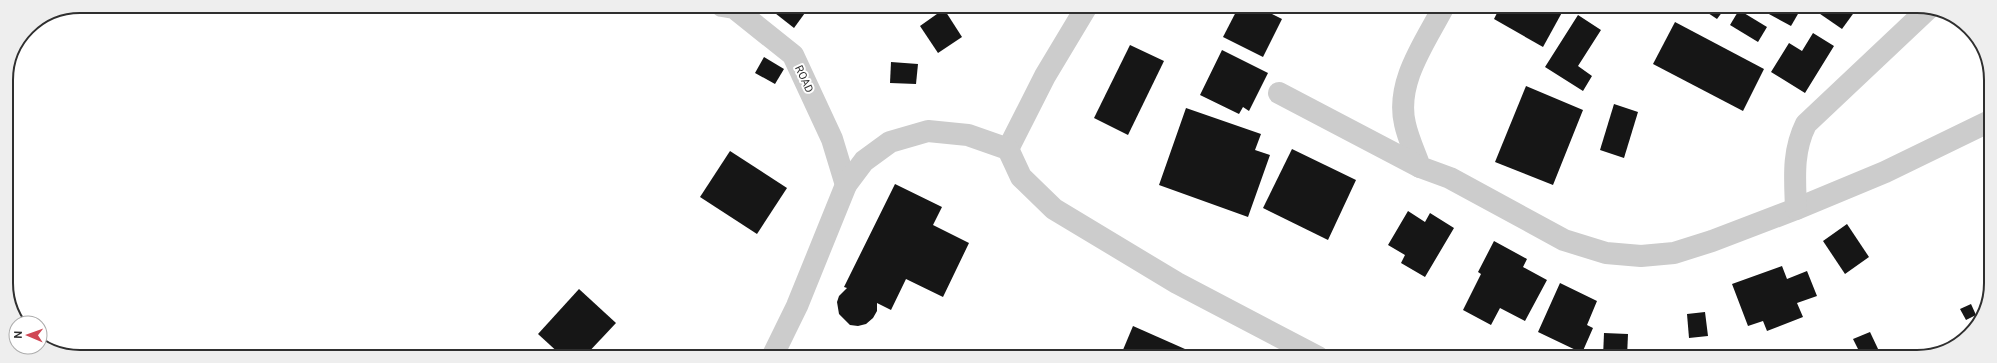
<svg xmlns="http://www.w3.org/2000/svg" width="1997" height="363" viewBox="0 0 1997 363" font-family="Roboto,sans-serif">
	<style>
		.building { fill: #161616 }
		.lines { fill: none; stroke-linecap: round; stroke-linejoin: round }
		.minor { stroke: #ccc; stroke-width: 22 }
		.labels { text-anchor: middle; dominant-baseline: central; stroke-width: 4; stroke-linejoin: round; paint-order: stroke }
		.street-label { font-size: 11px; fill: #2f2f2f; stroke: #fff }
		.rim { fill: none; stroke: #2f2f2f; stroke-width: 2 }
	</style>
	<rect width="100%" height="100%" fill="#fff"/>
	<!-- building -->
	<g class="building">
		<path d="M 766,6 L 810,6 L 794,28 Z"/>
		<path d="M 1239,6 L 1256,6 L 1282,19 L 1263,57 L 1223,37 Z"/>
		<path d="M 1500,7 L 1565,7 L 1543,47 L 1494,19 Z"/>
		<path d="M 1699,7 L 1726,7 L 1717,19 Z"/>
		<path d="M 1756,7 L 1802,7 L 1791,26 Z"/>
		<path d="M 1810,7 L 1858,7 L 1842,29 Z"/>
		<path d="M 944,9 L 962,37 L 938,53 L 920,26 Z"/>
		<path d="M 1739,10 L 1767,27 L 1758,42 L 1730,25 Z"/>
		<path d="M 1578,15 L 1601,30 L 1578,66 L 1592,76 L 1583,91 L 1545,67 Z"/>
		<path d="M 1675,22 L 1764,69 L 1743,111 L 1653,64 Z"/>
		<path d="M 1813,33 L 1834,46 L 1805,93 L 1771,72 L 1789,43 L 1802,51 Z"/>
		<path d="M 1130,45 L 1164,61 L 1128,135 L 1094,118 Z"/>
		<path d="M 1222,50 L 1268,73 L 1249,111 L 1243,107 L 1239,114 L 1200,95 Z"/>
		<path d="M 764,57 L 784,69 L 775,84 L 755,73 Z"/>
		<path d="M 891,62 L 918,64 L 916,84 L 890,83 Z"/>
		<path d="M 1526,86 L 1583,110 L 1553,185 L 1495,162 Z"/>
		<path d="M 1614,104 L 1638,112 L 1624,158 L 1600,150 Z"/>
		<path d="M 1186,108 L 1261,134 L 1255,150 L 1270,155 L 1248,217 L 1159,185 Z"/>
		<path d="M 1292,149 L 1356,180 L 1328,240 L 1263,208 Z"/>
		<path d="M 730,151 L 787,188 L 757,234 L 700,197 Z"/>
		<path d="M 895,184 L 942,207 L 933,225 L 969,243 L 943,297 L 906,279 L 891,310 L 877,303 L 877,311 L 873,318 L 866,324 L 858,326 L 850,325 L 839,314 L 837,302 L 839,296 L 847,288 L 844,287 Z"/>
		<path d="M 1408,211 L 1425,222 L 1430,213 L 1454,228 L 1425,277 L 1401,263 L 1405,255 L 1388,245 Z"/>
		<path d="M 1847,224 L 1869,257 L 1845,274 L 1823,241 Z"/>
		<path d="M 1494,241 L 1527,259 L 1523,267 L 1547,280 L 1525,321 L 1500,308 L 1491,325 L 1463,310 L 1481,274 L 1478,272 Z"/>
		<path d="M 1782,266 L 1787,279 L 1807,271 L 1817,296 L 1797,303 L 1803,317 L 1767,331 L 1763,321 L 1748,326 L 1732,284 Z"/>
		<path d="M 1560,283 L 1597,301 L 1587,325 L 1593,328 L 1582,353 L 1538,332 Z"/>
		<path d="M 579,289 L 616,323 L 585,356 L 562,356 L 538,334 Z"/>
		<path d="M 1971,304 L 1976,315 L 1966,320 L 1960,309 Z"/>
		<path d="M 1705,312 L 1708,336 L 1689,338 L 1687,314 Z"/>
		<path d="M 1133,326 L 1194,353 L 1192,357 L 1120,357 Z"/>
		<path d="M 1870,332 L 1879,351 L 1866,357 L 1862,357 L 1853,339 Z"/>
		<path d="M 1604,333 L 1628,334 L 1627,357 L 1603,357 Z"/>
	</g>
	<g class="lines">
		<!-- minor -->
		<g class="minor">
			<path d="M 722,6 L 734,8 L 793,55 L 832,139 L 846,185"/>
			<path d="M 1444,6 C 1426,41 1395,82 1405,124 C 1408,138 1415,153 1420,167 L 1450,178 L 1564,240 L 1606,253 L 1641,256 L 1674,253 L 1712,241 L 1796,209 L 1885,172 L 1990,121"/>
			<path d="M 1279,93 L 1420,167"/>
			<path d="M 1008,149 L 1045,76 L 1087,6"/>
			<path d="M 1796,209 C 1795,179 1792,152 1806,124 L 1929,8"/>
			<path d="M 772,357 L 797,306 L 846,185 L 864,161 L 890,142 L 928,131 L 968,135 L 1008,149 L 1021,177 L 1054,209 L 1177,283 L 1318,357"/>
		</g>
	</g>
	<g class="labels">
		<!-- street labels -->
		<g class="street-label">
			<text transform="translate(804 79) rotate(65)">ROAD</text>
		</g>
	</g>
	<!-- crop -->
	<path d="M0 0H1997V363H0ZM80 13H1917A67 67 0 0 1 1984 80V283A67 67 0 0 1 1917 350H80A67 67 0 0 1 13 283V80A67 67 0 0 1 80 13Z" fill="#eee" fill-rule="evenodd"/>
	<path class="rim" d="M80 13H1917A67 67 0 0 1 1984 80V283A67 67 0 0 1 1917 350H80A67 67 0 0 1 13 283V80A67 67 0 0 1 80 13Z"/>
	<!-- north arrow -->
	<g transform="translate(28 335) rotate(272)"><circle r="19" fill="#ffffff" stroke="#acacac"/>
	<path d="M0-3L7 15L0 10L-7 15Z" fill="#d04755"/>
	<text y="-6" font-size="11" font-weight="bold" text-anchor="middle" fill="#2f2f2f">N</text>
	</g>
</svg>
